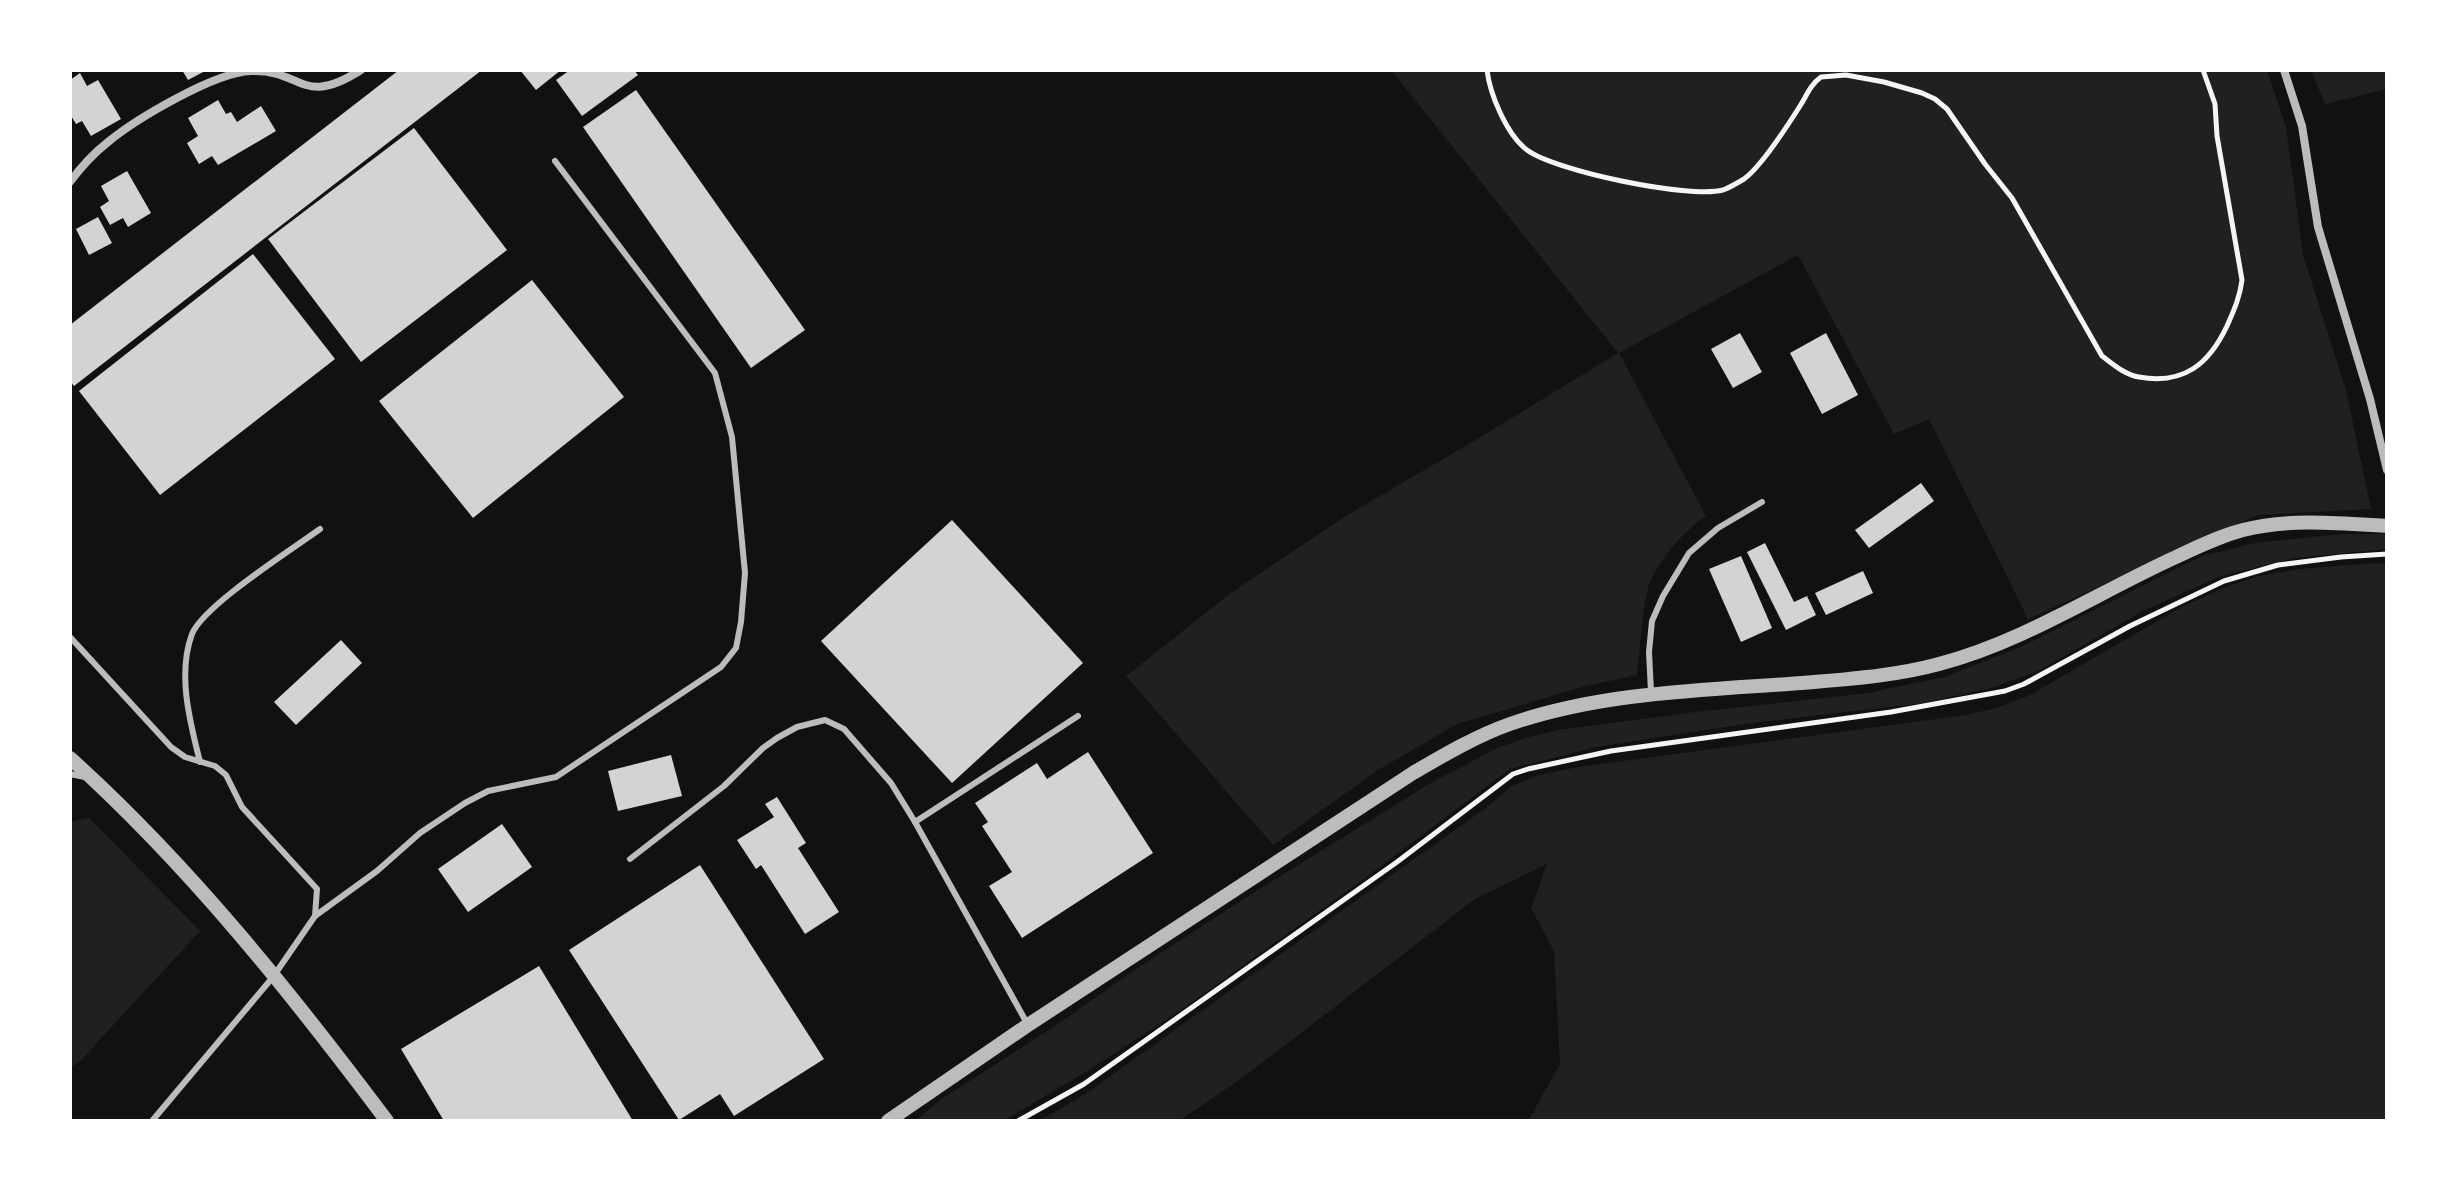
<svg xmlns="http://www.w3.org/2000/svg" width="2457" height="1191" viewBox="0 0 2457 1191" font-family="Ubuntu,sans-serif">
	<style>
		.green { fill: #202020 }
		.building { fill: #d3d3d3 }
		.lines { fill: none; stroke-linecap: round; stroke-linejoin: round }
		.path { stroke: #f5f5f5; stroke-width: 5 }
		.service { stroke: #bcbcbc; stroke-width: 6 }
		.minor { stroke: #bcbcbc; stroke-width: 8 }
		.tertiary { stroke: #bcbcbc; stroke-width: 14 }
	</style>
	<rect width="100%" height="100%" fill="#111"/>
	<!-- green -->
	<g class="green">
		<path d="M 1391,70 L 2267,70 L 2286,127 L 2303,255 L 2346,390 L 2371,509 L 2258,515 L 2028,619 L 1929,419 L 1894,434 L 1798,255 L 1619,353 L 1706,516 C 1685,530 1655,563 1648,588 C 1642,611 1640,650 1637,675 L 1586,686 L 1457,724 L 1378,770 L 1273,845 L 1126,676 L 1228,595 L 1344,517 L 1479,438 L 1618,353 Z"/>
		<path d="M 2311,70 L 2387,70 L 2387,89 L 2325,104 Z"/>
		<path d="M 2341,534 L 2387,534 L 2387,549 L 2295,558 L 2221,576 L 2143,611 L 2038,671 L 1992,688 L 1923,703 L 1745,724 L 1596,747 L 1510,769 L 1372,873 L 1178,1012 L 1089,1070 L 1003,1121 L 915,1121 L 943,1098 L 1058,1024 L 1130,973 L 1253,893 L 1429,784 L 1495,749 L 1525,738 L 1558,730 L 1695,712 L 1868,693 L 1944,677 L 2023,646 L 2202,556 L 2255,543 Z"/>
		<path d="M 2376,563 L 2387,564 L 2387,1121 L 1528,1121 L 1560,1064 L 1554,951 L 1531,908 L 1547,864 L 1475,899 L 1249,1073 L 1179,1121 L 1039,1121 L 1085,1094 L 1487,807 L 1512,786 L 1538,775 L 1578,767 L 1966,715 L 1996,708 L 2028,696 L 2180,608 L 2223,588 L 2259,576 L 2299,569 Z"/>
		<path d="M 89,818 L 200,931 L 82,1059 L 70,1068 L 70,822 Z"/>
	</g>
	<!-- building -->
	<g class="building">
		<path d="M 182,70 L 207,70 L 188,80 Z"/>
		<path d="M 399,70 L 482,70 L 74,386 L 70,381 L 70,325 Z"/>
		<path d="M 520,70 L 561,70 L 536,90 Z"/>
		<path d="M 570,70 L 634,70 L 638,75 L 582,116 L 556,80 Z"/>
		<path d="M 80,73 L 87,86 L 98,80 L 121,119 L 91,136 L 82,121 L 76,124 L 70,114 L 70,80 Z"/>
		<path d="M 636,90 L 805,330 L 751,368 L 583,127 Z"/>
		<path d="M 218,100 L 226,114 L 231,112 L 237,122 L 261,106 L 276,131 L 218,165 L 212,156 L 199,164 L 187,143 L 198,136 L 188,118 Z"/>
		<path d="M 414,128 L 507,250 L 361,362 L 268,239 Z"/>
		<path d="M 127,171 L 151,213 L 128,227 L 123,218 L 110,225 L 100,207 L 109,201 L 101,186 Z"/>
		<path d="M 98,217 L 112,243 L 89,255 L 76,229 Z"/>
		<path d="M 253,254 L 335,359 L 160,495 L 79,391 Z"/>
		<path d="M 532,280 L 624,397 L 473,518 L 379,401 Z"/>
		<path d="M 1740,333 L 1762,372 L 1733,388 L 1711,349 Z"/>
		<path d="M 1826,333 L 1858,395 L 1822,414 L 1790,353 Z"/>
		<path d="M 1921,483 L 1934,501 L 1869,548 L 1855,530 Z"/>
		<path d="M 952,520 L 1083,663 L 952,783 L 821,641 Z"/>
		<path d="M 1765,543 L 1794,602 L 1807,596 L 1816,615 L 1786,630 L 1747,552 Z"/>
		<path d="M 1741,556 L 1772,628 L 1741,642 L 1709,569 Z"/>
		<path d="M 1863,571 L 1873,593 L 1826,615 L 1815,593 Z"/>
		<path d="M 341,640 L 362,663 L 296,725 L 274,702 Z"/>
		<path d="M 1088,752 L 1153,853 L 1022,938 L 989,886 L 1012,872 L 982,826 L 988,822 L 975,803 L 1037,763 L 1047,779 Z"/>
		<path d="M 671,755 L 682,796 L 618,811 L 608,771 Z"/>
		<path d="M 777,797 L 806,843 L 798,848 L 839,912 L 805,934 L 761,865 L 756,869 L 737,840 L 774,817 L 765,804 Z"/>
		<path d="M 502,824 L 532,867 L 468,912 L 438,869 Z"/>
		<path d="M 700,865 L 824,1059 L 734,1116 L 720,1094 L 679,1120 L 569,950 Z"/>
		<path d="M 539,966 L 633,1121 L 444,1121 L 401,1049 Z"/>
	</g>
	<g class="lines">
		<!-- path -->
		<g class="path">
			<path d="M 1487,70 C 1490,95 1507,135 1527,150 C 1555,171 1689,199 1723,190 C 1729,188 1739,182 1744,179 C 1762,166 1788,125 1800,106 C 1807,95 1810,85 1821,77 L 1846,75 L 1884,82 L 1922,93 L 1935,99 L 1947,109 L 1985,164 L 2012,198 L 2102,356 C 2113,364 2125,375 2139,377 C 2184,385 2209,364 2227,326 C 2234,310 2240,297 2242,280 L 2217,136 L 2215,104 L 2203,70"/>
			<path d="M 1018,1121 L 1084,1084 L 1397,862 L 1513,774 L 1528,769 L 1611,751 L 1891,712 L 2005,691 L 2024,684 L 2130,626 L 2224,581 L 2278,565 L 2341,557 L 2387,554"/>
		</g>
		<!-- service -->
		<g class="service">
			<path d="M 70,637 L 171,747 L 185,757 L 215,766 L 226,775 L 242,807 L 317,889 L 315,916 L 273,977 L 152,1121"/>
			<path d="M 1651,692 L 1649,652 L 1652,621 L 1663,596 L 1689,553 L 1718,528 L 1762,502"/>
			<path d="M 200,762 C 190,722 177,674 192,634 C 203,606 291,550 320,529"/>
			<path d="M 70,774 L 85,777"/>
			<path d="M 915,822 L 1078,716"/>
			<path d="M 630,859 L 724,786 L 763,748 L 777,738 L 797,727 L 825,720 L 844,729 L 891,783 L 915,822 L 1028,1025"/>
			<path d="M 315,916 L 377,871 L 420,833 L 465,803 L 488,791 L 556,777 L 721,667 L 736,648 L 741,622 L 745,573 L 732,437 L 715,373 L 555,161"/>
		</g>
		<!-- minor -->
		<g class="minor">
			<path d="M 2284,70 L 2302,126 L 2318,227 L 2370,399 L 2387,470"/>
			<path d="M 70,182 C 81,167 94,153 108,142 C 136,119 215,72 251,71 C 303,69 301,108 361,70"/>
		</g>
		<!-- tertiary -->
		<g class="tertiary">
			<path d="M 70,758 C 189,865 291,993 387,1121"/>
			<path d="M 888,1121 L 1028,1025 L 1413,773 C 1444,755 1476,736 1510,724 C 1602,692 1706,690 1802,683 C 1848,679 1895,676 1939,664 C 2023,642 2097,593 2176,557 C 2197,547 2220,536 2243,530 C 2290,518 2339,523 2387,526"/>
		</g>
	</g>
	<!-- border -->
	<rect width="2457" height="1191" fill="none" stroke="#ffffff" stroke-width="144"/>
</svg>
